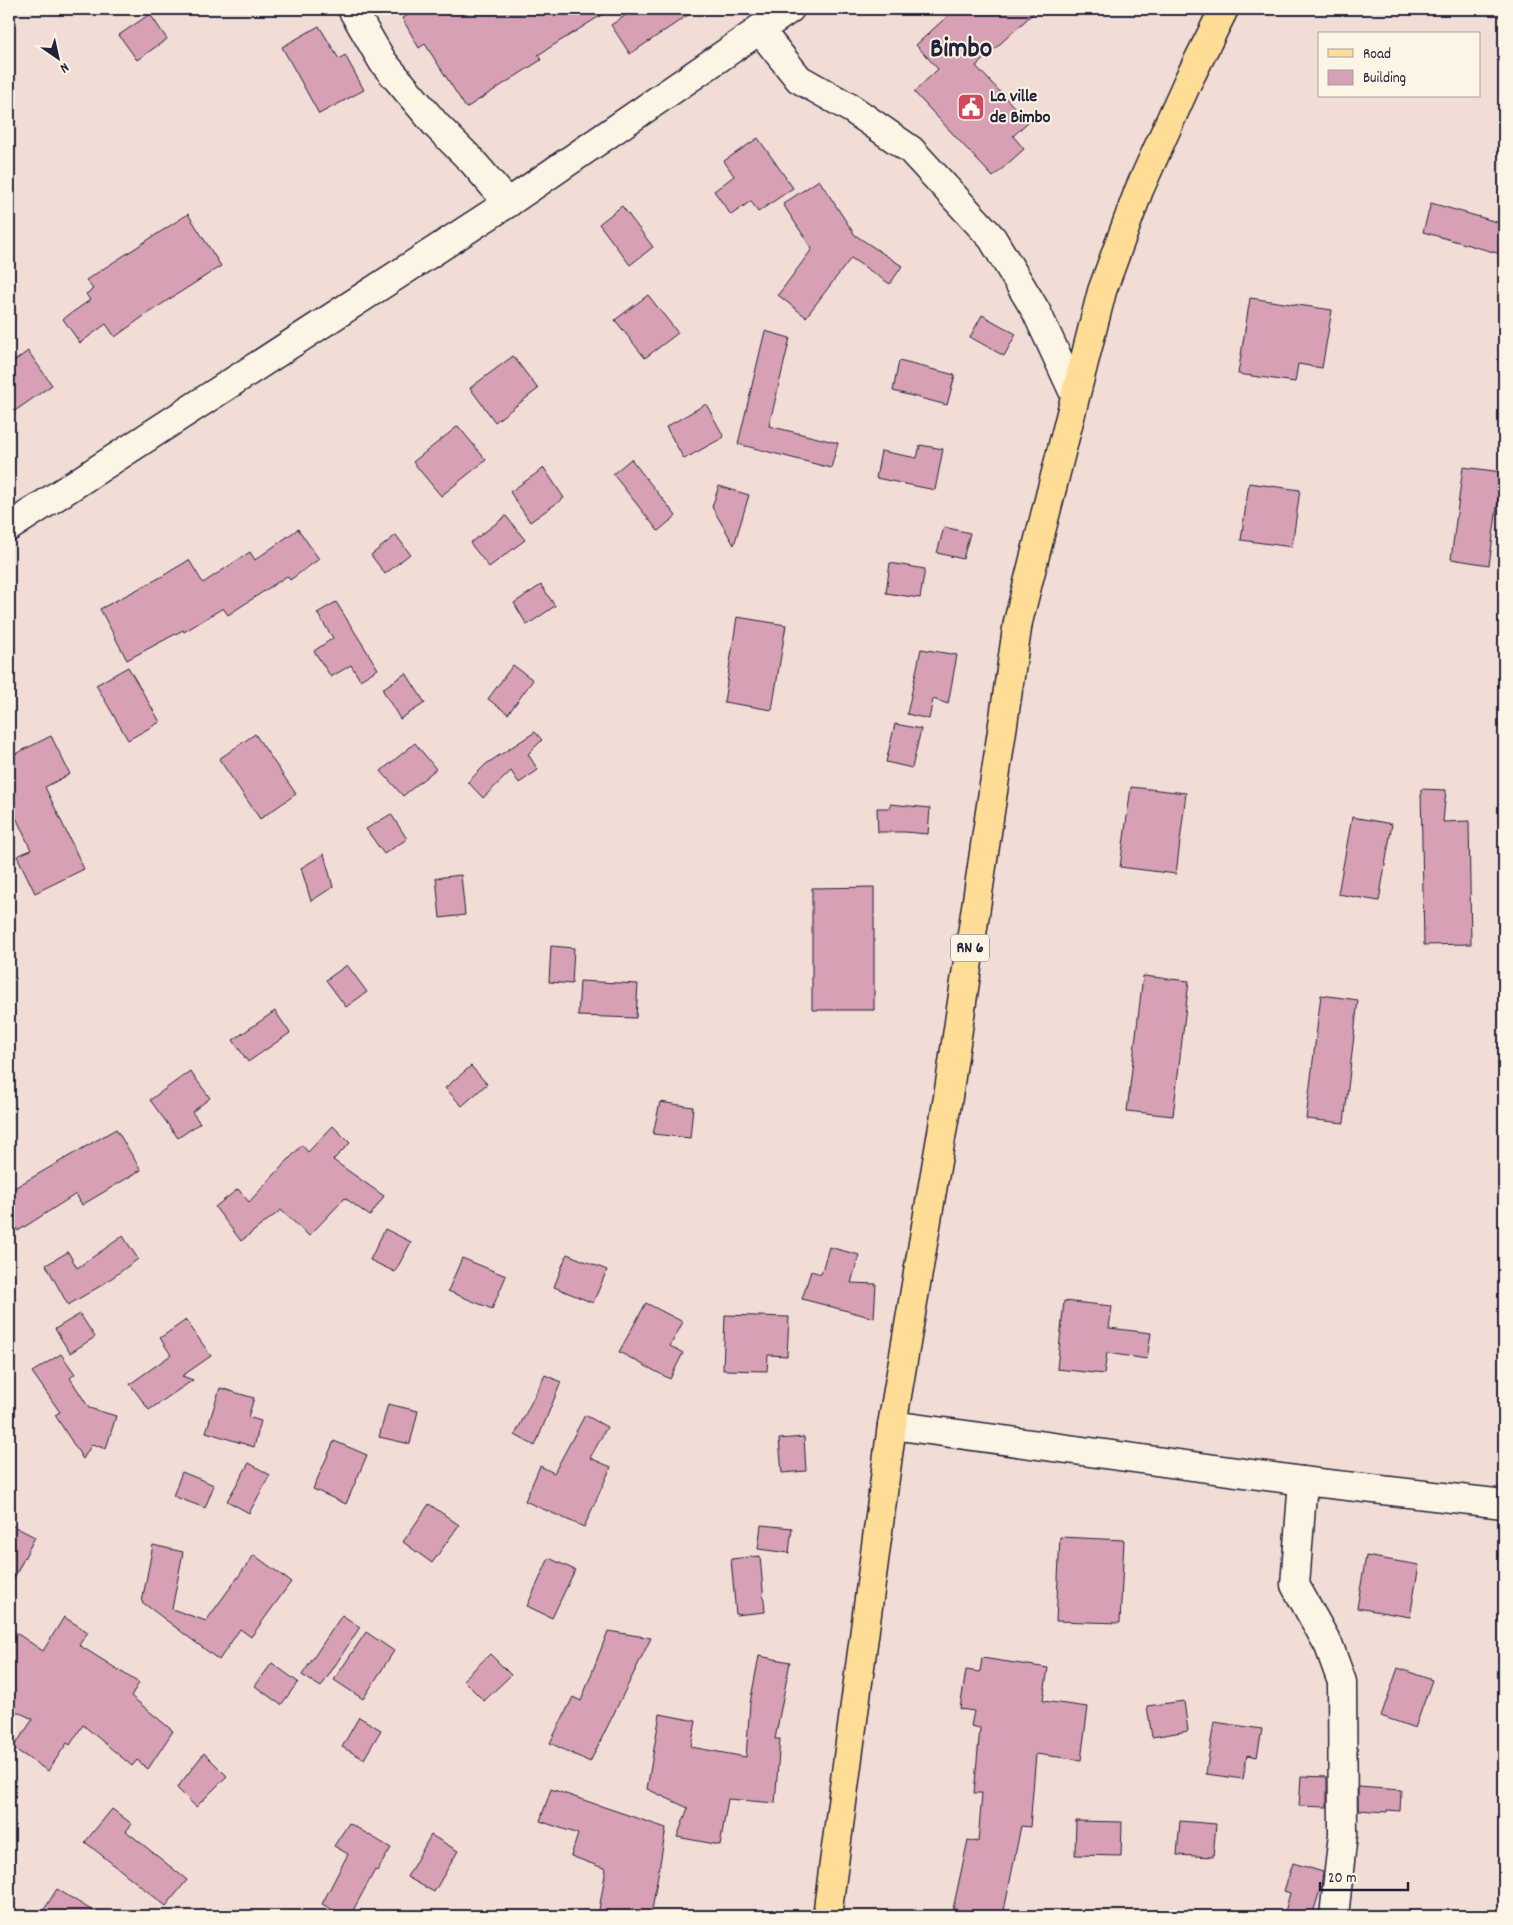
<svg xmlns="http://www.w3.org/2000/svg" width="1513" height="1925" viewBox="0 0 1513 1925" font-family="Dekko,sans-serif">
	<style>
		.building { fill: #d7a0b4; stroke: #22223b }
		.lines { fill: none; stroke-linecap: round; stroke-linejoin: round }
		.minor-casing { stroke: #22223b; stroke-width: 31 }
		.major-casing { stroke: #22223b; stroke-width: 31 }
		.minor { stroke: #fcf5e5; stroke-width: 28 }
		.major { stroke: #ffdd96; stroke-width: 28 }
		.labels { text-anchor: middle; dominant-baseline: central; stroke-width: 4; stroke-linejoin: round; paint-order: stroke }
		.shield { fill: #fcf5e5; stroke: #63616e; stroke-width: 1 }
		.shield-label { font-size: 16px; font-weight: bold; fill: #22223b }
		.poi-label { font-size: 18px; font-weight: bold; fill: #22223b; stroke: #fcf5e5; text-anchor: start }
		.town-label { font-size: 28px; font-weight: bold; fill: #22223b; stroke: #fcf5e5 }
	</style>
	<rect width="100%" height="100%" fill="#f1dcd6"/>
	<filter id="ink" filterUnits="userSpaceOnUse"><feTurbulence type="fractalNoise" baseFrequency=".02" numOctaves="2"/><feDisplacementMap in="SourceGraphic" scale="10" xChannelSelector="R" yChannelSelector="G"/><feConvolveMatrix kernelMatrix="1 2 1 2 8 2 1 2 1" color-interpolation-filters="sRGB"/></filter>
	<g filter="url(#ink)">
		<!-- building -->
		<g class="building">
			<path d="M 420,9 L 611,9 L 538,55 L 541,60 L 466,108 L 425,44 L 419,48 L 402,18 Z"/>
			<path d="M 635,9 L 697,9 L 630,54 L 611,25 Z"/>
			<path d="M 955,9 L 1038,9 L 976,66 L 1028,122 L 1013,136 L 1024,149 L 993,177 L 914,92 L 938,69 L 916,45 Z"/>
			<path d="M 150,14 L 167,39 L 137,60 L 119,35 Z"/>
			<path d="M 319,26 L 339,59 L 345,55 L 364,90 L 319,114 L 282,47 Z"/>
			<path d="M 758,138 L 793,188 L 758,212 L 751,201 L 731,215 L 714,191 L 734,176 L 724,161 Z"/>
			<path d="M 819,180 L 855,235 L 902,266 L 890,284 L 851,258 L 806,317 L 778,295 L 812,249 L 783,204 Z"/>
			<path d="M 1431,203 L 1504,224 L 1504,255 L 1423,232 Z"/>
			<path d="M 622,206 L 653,247 L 630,265 L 599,224 Z"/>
			<path d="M 188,214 L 221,266 L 148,313 L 115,337 L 106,324 L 80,343 L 63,319 L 90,300 L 86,294 L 93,289 L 86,280 Z"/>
			<path d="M 648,295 L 678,333 L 645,358 L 615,320 Z"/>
			<path d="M 1250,298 L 1332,310 L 1322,368 L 1298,364 L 1295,382 L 1238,374 Z"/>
			<path d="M 982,315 L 1016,334 L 1004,356 L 970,337 Z"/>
			<path d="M 765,331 L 790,338 L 769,426 L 838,443 L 831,468 L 738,444 Z"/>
			<path d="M 28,351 L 52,385 L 9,415 L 9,365 Z"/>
			<path d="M 513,356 L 538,389 L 495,422 L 470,388 Z"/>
			<path d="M 899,361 L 955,375 L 947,405 L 893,391 Z"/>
			<path d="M 706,404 L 724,437 L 684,459 L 666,427 Z"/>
			<path d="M 458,426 L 486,460 L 441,496 L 413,462 Z"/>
			<path d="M 920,445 L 943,449 L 935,490 L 876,478 L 881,451 L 917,458 Z"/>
			<path d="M 631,459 L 676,516 L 658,531 L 613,474 Z"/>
			<path d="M 1463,467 L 1502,472 L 1489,565 L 1451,559 Z"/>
			<path d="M 544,468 L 564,498 L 530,522 L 510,492 Z"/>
			<path d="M 1249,483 L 1300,490 L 1292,547 L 1241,540 Z"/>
			<path d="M 719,486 L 749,495 L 734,545 L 712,507 Z"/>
			<path d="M 506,516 L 525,540 L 489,567 L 470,543 Z"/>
			<path d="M 944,527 L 970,533 L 963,559 L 937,553 Z"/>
			<path d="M 298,529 L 319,559 L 290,580 L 287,576 L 228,615 L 223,608 L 184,632 L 183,630 L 127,660 L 100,609 L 161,577 L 189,560 L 203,583 L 250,552 L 255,560 Z"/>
			<path d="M 396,535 L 410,554 L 385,574 L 371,555 Z"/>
			<path d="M 890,563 L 925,569 L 920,598 L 886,593 Z"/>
			<path d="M 541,585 L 555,606 L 527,625 L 514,603 Z"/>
			<path d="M 336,602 L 378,669 L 360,680 L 351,665 L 331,677 L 314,651 L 333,638 L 317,613 Z"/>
			<path d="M 737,617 L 786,625 L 772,710 L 724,702 Z"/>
			<path d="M 921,649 L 957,655 L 948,704 L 933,699 L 929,719 L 907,714 Z"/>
			<path d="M 513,665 L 533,680 L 508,714 L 488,699 Z"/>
			<path d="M 128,667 L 160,722 L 128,740 L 96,685 Z"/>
			<path d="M 406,673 L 425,703 L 400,719 L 382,689 Z"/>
			<path d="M 895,724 L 921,729 L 912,768 L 886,762 Z"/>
			<path d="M 535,732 L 542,740 L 528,754 L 538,770 L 519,783 L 511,771 L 483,798 L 468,782 L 486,764 Z"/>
			<path d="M 255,734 L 296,794 L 260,819 L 219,759 Z"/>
			<path d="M 51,736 L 70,774 L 45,787 L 84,869 L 35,893 L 17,856 L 31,850 L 9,802 L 9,757 Z"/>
			<path d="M 415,743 L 436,769 L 403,796 L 381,771 Z"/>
			<path d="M 1131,787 L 1186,793 L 1176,874 L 1120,867 Z"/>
			<path d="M 1421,789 L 1446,790 L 1443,822 L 1469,821 L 1471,944 L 1424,945 Z"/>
			<path d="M 890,804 L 930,808 L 928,834 L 905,832 L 878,832 L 877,808 L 890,808 Z"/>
			<path d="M 391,814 L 407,839 L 384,854 L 366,829 Z"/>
			<path d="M 1352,817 L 1392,824 L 1379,901 L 1338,894 Z"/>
			<path d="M 324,854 L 333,887 L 311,901 L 301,868 Z"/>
			<path d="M 461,875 L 465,915 L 440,918 L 436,878 Z"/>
			<path d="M 874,887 L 874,1010 L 812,1010 L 812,888 Z"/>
			<path d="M 551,946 L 574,948 L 572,984 L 549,982 Z"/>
			<path d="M 347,965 L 367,992 L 346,1007 L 326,980 Z"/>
			<path d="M 1143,976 L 1189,981 L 1173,1116 L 1127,1111 Z"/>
			<path d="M 580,981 L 638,984 L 636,1018 L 578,1016 Z"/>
			<path d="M 1321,995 L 1358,1000 L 1344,1123 L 1306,1119 Z"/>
			<path d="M 275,1011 L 290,1033 L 248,1062 L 233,1040 Z"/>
			<path d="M 471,1066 L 487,1084 L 462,1106 L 445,1088 Z"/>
			<path d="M 190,1071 L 210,1098 L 192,1112 L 200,1123 L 178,1138 L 150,1100 Z"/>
			<path d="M 660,1102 L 693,1107 L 690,1138 L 653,1134 Z"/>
			<path d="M 333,1126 L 350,1143 L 333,1160 L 384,1196 L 370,1216 L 345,1198 L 309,1236 L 281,1210 L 241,1241 L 215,1207 L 238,1189 L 249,1202 L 302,1145 L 308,1152 Z"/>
			<path d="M 116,1129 L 141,1170 L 82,1205 L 76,1194 L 18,1231 L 9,1215 L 9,1191 Z"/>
			<path d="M 385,1229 L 411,1242 L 395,1272 L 370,1260 Z"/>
			<path d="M 123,1236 L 138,1259 L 102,1285 L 68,1305 L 46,1265 L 68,1252 L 77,1268 Z"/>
			<path d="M 829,1247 L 859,1255 L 851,1283 L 876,1284 L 874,1318 L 802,1299 L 811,1271 L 821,1274 Z"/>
			<path d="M 567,1254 L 607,1270 L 593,1303 L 554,1287 Z"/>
			<path d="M 462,1258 L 506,1276 L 492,1309 L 448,1291 Z"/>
			<path d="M 1064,1301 L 1112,1306 L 1109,1328 L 1151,1333 L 1147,1359 L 1107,1353 L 1104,1374 L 1057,1369 Z"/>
			<path d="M 646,1303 L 683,1322 L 670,1346 L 683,1353 L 670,1379 L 619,1352 Z"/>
			<path d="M 80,1314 L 95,1337 L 70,1353 L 55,1329 Z"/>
			<path d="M 725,1315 L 789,1317 L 787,1356 L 768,1355 L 767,1371 L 723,1370 Z"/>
			<path d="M 186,1320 L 211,1356 L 182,1376 L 193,1380 L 149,1410 L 130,1384 L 171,1355 L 160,1338 Z"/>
			<path d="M 61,1354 L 75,1374 L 70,1378 L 89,1408 L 116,1416 L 106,1449 L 92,1444 L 83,1459 L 55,1415 L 60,1412 L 32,1372 Z"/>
			<path d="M 545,1375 L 561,1382 L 535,1446 L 515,1435 Z"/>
			<path d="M 220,1388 L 254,1398 L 248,1417 L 261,1421 L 254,1447 L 206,1432 Z"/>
			<path d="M 388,1404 L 418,1411 L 410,1444 L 379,1437 Z"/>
			<path d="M 585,1415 L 607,1427 L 590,1458 L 611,1467 L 584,1527 L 525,1501 L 540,1466 L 554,1473 Z"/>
			<path d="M 804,1437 L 806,1471 L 782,1473 L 779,1439 Z"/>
			<path d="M 334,1441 L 367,1455 L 346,1504 L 313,1489 Z"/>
			<path d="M 249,1463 L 270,1475 L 249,1513 L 227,1501 Z"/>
			<path d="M 182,1472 L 214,1485 L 205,1508 L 173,1496 Z"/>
			<path d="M 429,1504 L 459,1525 L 432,1563 L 403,1542 Z"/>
			<path d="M 9,1524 L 35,1537 L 9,1588 Z"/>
			<path d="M 761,1525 L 792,1528 L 789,1553 L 758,1549 Z"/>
			<path d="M 1060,1537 L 1124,1540 L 1120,1623 L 1056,1621 Z"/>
			<path d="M 153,1545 L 183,1552 L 172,1609 L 206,1621 L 254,1555 L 291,1582 L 251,1637 L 240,1629 L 219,1660 L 142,1602 Z"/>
			<path d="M 760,1556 L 765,1612 L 736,1615 L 731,1559 Z"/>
			<path d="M 1366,1556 L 1419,1565 L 1410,1617 L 1357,1608 Z"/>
			<path d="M 549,1558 L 575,1570 L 552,1618 L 527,1606 Z"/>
			<path d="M 342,1615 L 360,1627 L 321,1687 L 302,1675 Z"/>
			<path d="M 64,1617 L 88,1632 L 79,1645 L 139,1683 L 131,1696 L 173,1731 L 148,1769 L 137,1760 L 132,1766 L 83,1725 L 70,1745 L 67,1743 L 48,1771 L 13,1748 L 33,1719 L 9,1708 L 9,1628 L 43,1651 Z"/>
			<path d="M 608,1631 L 651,1638 L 590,1762 L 550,1743 L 573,1697 L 581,1701 Z"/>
			<path d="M 366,1632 L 394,1651 L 363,1699 L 334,1680 Z"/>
			<path d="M 490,1654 L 511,1675 L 484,1701 L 463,1680 Z"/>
			<path d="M 759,1656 L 790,1662 L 775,1739 L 780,1739 L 775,1803 L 728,1799 L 720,1845 L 677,1837 L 688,1808 L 647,1789 L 660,1714 L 696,1721 L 691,1747 L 746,1757 L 750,1703 Z"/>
			<path d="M 982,1658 L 1048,1668 L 1043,1701 L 1088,1707 L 1081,1760 L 1036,1754 L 1030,1827 L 1021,1826 L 1003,1916 L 991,1916 L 953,1909 L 968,1840 L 978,1842 L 982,1793 L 974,1793 L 980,1728 L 971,1726 L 974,1711 L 960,1709 L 966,1670 L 980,1672 Z"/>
			<path d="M 272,1663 L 298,1682 L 281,1705 L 255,1686 Z"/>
			<path d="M 1398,1668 L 1432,1680 L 1415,1728 L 1381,1716 Z"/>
			<path d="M 1184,1701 L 1188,1731 L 1152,1737 L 1147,1706 Z"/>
			<path d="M 359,1717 L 381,1730 L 364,1759 L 342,1747 Z"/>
			<path d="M 1214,1722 L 1262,1729 L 1257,1757 L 1247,1755 L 1243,1779 L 1206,1774 Z"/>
			<path d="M 204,1753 L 227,1776 L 196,1807 L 177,1788 Z"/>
			<path d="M 1301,1776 L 1327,1777 L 1327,1807 L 1299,1806 Z"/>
			<path d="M 1358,1787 L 1401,1790 L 1400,1811 L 1387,1810 L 1387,1812 L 1358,1810 Z"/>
			<path d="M 551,1789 L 666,1828 L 651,1916 L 598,1916 L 606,1869 L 571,1856 L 578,1834 L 540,1821 Z"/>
			<path d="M 112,1809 L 132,1824 L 126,1831 L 187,1880 L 166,1906 L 85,1842 Z"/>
			<path d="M 1076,1821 L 1122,1822 L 1121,1856 L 1075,1855 Z"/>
			<path d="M 1180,1821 L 1216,1824 L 1213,1857 L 1177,1855 Z"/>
			<path d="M 349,1823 L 391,1848 L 377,1871 L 375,1870 L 350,1916 L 345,1916 L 322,1904 L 348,1854 L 334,1846 Z"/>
			<path d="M 431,1835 L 458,1851 L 434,1892 L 407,1877 Z"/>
			<path d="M 1293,1863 L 1323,1872 L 1321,1887 L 1312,1916 L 1284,1916 L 1290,1893 L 1284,1891 Z"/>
			<path d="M 57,1889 L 101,1916 L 40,1916 Z"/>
		</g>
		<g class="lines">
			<!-- minor casing -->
			<g class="minor-casing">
				<g id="minor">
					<path d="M 352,9 L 383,62 L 437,126 L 472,161 L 508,203"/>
					<path d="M 759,29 L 799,79 L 852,109 L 911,150 L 992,238 L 1036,311 L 1074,393"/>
					<path d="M 9,527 L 508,203 L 790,9"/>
					<path d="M 892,1425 L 1303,1481 L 1504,1504"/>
					<path d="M 1303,1481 L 1295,1585 L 1329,1646 L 1342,1682 L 1343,1834 L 1334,1916"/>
				</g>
			</g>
			<!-- major casing -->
			<g class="major-casing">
				<path id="major" d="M 827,1916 L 892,1425 L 948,1097 L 1018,622 L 1102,291 L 1139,190 L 1188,81 L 1224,9"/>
			</g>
			<!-- minor -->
			<use href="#minor" class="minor"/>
			<!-- major -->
			<use href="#major" class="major"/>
		</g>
	</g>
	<!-- icons -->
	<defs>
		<g id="civic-square" transform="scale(1.4375)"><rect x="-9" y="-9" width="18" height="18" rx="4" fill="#d1495b" stroke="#fcf5e5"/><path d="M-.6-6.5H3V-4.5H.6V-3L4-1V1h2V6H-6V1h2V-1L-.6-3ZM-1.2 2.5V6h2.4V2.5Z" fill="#fff"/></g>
	</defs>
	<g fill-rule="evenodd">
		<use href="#civic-square" x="971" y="107"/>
	</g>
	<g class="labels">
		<!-- shield labels -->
		<rect class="shield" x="951" y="934.5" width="38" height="27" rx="4"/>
		<g class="shield-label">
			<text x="970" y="948">RN 6</text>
		</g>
		<!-- poi labels -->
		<g class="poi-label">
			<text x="990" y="97">La ville<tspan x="990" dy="21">de Bimbo</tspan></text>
		</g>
		<!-- town labels -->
		<g class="town-label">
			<text x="961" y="51">Bimbo</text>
		</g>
	</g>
	<!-- margin -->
	<rect width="1513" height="1925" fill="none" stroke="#fcf5e5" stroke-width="30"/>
	<rect x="15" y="15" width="1483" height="1895" fill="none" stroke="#22223b" stroke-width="2" filter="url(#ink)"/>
	<!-- legend -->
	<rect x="1318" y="32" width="162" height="65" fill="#fcf5e5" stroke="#a5a1a1"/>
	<rect x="1328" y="49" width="25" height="8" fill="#ffdd96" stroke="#a5a1a1"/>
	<text x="1363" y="58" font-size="15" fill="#22223b">Road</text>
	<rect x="1328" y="70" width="25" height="15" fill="#d7a0b4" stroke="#a5a1a1"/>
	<text x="1363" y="82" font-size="15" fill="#22223b">Building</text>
	<!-- north arrow -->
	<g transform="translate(58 58) rotate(146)" stroke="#fcf5e5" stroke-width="4" paint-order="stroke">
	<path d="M0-4L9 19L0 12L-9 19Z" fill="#22223b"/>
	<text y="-8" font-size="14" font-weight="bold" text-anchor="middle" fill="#22223b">N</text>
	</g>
	<!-- scale -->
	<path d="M1320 1882v8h88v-8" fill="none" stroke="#22223b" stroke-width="2.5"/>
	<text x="1328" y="1882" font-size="15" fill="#22223b" stroke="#fcf5e5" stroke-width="4" paint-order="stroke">20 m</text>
</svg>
